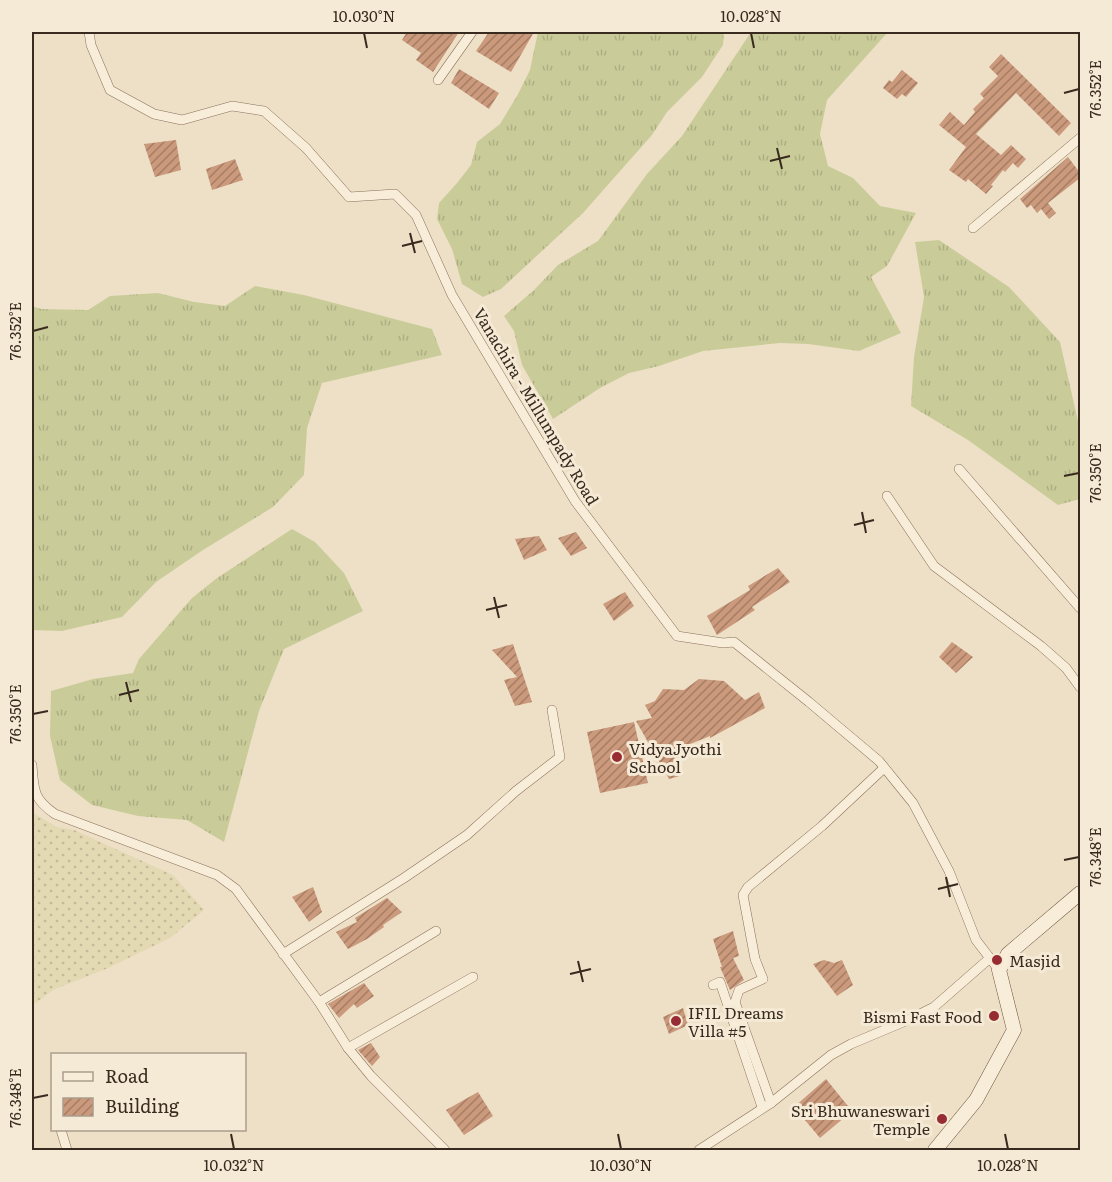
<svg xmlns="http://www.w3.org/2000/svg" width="1112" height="1182" viewBox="0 0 1112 1182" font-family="Literata,serif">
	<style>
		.farmland { fill: url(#farmland-dots) }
		.grass { fill: url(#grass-tufts) }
		.building { fill: url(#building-hatch) }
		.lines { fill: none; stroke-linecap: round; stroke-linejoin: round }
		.street-casing { stroke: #89715c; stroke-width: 10 }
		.secondary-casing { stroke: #6b523f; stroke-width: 15 }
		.street { stroke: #f8edd9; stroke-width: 9 }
		.secondary { stroke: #f8edd9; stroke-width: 14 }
		.ticks { fill: none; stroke: #392a1f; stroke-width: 2 }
		.poi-dot { fill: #972c33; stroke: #f5ead5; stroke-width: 2 }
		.labels { text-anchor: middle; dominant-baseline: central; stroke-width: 6; stroke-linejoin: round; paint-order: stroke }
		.street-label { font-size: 16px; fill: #392a1f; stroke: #f5ead5 }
		.poi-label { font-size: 16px; fill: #392a1f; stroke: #f5ead5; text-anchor: start }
		.neatline { fill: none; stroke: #392a1f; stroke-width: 2 }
		.ticks-label { font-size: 15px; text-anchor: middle; fill: #392a1f }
	</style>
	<defs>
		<pattern id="farmland-dots" width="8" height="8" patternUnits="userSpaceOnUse" patternTransform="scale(1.5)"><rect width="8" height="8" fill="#e3d9b3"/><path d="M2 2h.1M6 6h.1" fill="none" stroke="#c4ba9a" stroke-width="1.8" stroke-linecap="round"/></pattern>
		<pattern id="grass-tufts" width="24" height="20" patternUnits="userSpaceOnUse" patternTransform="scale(1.5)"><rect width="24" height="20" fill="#c9cc99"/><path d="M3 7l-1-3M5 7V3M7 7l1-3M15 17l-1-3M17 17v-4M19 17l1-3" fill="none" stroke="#adaf83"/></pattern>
		<pattern id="building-hatch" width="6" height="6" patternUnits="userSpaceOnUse" patternTransform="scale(1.5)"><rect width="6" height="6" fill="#cb997c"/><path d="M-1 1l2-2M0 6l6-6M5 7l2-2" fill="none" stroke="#a67d65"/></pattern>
	</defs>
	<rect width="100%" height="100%" fill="#eee0c6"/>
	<!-- farmland -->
	<path class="farmland" d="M 32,812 L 57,827 L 74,830 L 173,875 L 204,910 L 170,938 L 108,968 L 53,990 L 32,1006 Z"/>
	<!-- grass -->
	<g class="grass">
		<path d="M 538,32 L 724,32 L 723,45 L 702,77 L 667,112 L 652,135 L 583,213 L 501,289 L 483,297 L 462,284 L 452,249 L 437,219 L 439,203 L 457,183 L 471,165 L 477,142 L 500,124 L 517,96 L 530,70 Z"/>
		<path d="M 751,32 L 888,32 L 827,100 L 820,134 L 828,166 L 853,178 L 880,206 L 916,213 L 887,266 L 871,277 L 901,333 L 859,351 L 808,344 L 780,343 L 703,351 L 659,366 L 629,373 L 600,388 L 553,419 L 522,365 L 514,331 L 504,316 L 534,290 L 558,265 L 598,241 L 647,174 L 682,136 Z"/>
		<path d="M 939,240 L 1009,287 L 1060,342 L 1080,430 L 1080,499 L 1058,505 L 968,440 L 911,406 L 914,357 L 924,297 L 915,242 Z"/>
		<path d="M 255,286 L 304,295 L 432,329 L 442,355 L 322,383 L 307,428 L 304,475 L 273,507 L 203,550 L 156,582 L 122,617 L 62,631 L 32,630 L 32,306 L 41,309 L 88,310 L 110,296 L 158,293 L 194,302 L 225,306 Z"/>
		<path d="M 292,529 L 315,542 L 344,573 L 363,611 L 284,649 L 259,711 L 224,842 L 187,820 L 138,816 L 92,805 L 60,780 L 50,736 L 51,691 L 93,679 L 133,673 L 139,659 L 192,598 L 217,578 Z"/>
	</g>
	<!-- building -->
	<g class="building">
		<path d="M 407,32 L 459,32 L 433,72 L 416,60 L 421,53 L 402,40 Z"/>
		<path d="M 489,32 L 534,32 L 511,72 L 476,51 Z"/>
		<path d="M 1001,54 L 1071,123 L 1059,136 L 1016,93 L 976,134 L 1001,155 L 1011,145 L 1026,159 L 1018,168 L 1013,163 L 1005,172 L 1003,170 L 991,185 L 993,186 L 986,194 L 968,179 L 966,182 L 949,170 L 966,147 L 939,125 L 950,112 L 964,125 L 975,112 L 973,109 L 984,98 L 980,94 L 998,76 L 989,67 Z"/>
		<path d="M 459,69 L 499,93 L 489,109 L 451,83 Z"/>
		<path d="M 902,70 L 918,83 L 906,97 L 902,94 L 897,99 L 883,88 L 889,80 L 892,82 Z"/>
		<path d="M 176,140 L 181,170 L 155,177 L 144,144 Z"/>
		<path d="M 1068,157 L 1080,173 L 1080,178 L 1048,203 L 1056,213 L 1049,219 L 1041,209 L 1037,213 L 1031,205 L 1027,208 L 1020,199 Z"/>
		<path d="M 235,159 L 243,180 L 212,190 L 206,169 Z"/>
		<path d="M 576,532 L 587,548 L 571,556 L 558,538 Z"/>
		<path d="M 539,536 L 547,550 L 524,560 L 515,539 Z"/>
		<path d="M 778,568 L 790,582 L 752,607 L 755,610 L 717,635 L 707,616 L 750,590 L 748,586 Z"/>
		<path d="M 625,592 L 634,606 L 614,621 L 603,604 Z"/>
		<path d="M 952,642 L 973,657 L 956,673 L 939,657 Z"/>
		<path d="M 513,644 L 532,702 L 515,706 L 504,680 L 517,677 L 492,650 Z"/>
		<path d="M 699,679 L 724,681 L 745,700 L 759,692 L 765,708 L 710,738 L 710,736 L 683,747 L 680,766 L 683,775 L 669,779 L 636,721 L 652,718 L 645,705 L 655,701 L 663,689 L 684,690 Z"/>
		<path d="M 634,722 L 648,783 L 600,793 L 587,732 Z"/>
		<path d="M 313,887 L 322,912 L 309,922 L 292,897 Z"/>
		<path d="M 387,898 L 402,912 L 383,925 L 384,927 L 367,939 L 348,949 L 336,932 L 357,922 L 355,918 Z"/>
		<path d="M 733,931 L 739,956 L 733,958 L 744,980 L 730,990 L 720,967 L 722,967 L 713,939 Z"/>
		<path d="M 824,960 L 834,963 L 842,960 L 853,985 L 837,996 L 813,964 Z"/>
		<path d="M 364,983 L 374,996 L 357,1008 L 354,1004 L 339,1018 L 328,1004 Z"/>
		<path d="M 683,1008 L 688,1025 L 669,1034 L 663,1017 Z"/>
		<path d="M 371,1043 L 380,1057 L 372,1066 L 358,1050 Z"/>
		<path d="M 826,1079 L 852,1111 L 820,1138 L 794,1107 Z"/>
		<path d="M 478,1092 L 493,1116 L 464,1135 L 446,1110 Z"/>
	</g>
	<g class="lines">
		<!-- street casing -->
		<g class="street-casing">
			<g id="street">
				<path d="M 89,32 L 91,45 L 110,90 L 154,114 L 182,120 L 232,106 L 264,111 L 306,148 L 349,197 L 395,194 L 416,215 L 452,295 L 575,501 L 677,636 L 723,643 L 734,642 L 809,702 L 879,761 L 913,803 L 949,871 L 976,940 L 999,970"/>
				<path d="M 438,80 L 472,32"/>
				<path d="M 973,228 L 1080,138"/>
				<path d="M 959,469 L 1080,608"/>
				<path d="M 887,496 L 934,566 L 1041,646 L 1066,668 L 1080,687"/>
				<path d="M 32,765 C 34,790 33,799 55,814 L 217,875 L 236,889 L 319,1002 L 348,1048 L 371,1076 L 445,1150"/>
				<path d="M 283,954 L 404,878 L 467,835 L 516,791 L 560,757 L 552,710"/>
				<path d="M 713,985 L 720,982 L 762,1107"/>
				<path d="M 319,1002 L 436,931"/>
				<path d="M 348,1048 L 473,977"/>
				<path d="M 771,1103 L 735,1002 L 739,990 L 763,979 L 755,959 L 743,895 L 748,887 L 822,826 L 883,769"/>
				<path d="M 61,1130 L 67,1150"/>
				<path d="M 699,1150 L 771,1103 L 831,1055 L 851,1044 L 908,1020 L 934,1007 L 990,958"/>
			</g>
		</g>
		<!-- secondary casing -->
		<g class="secondary-casing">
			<path id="secondary" d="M 935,1150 L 976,1100 L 1014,1030 L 999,970 L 1008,954 L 1080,893"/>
		</g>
		<!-- street -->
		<use href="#street" class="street"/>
		<!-- secondary -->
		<use href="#secondary" class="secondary"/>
	</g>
	<!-- ticks -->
	<path class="ticks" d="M 364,33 L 367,48M 751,33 L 754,48M 1064,93 L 1079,89M 777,148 L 782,169M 770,161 L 790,156M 410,233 L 415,253M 402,246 L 422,241M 33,331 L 48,327M 1064,476 L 1079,473M 862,512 L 866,533M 854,525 L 874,520M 494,597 L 499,618M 486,610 L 507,605M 126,682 L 131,702M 119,695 L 139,690M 33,714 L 48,711M 1064,860 L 1079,857M 946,877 L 950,897M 938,889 L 958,884M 578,961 L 583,982M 570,974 L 591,969M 33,1098 L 48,1095M 231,1134 L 234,1149M 618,1134 L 621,1149M 1005,1134 L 1008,1149"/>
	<!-- markers -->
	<g class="poi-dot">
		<circle cx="617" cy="757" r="6"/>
		<circle cx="997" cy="960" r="6"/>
		<circle cx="994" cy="1016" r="6"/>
		<circle cx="676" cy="1021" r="6"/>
		<circle cx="942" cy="1119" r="6"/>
	</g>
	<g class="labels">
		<!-- street labels -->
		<g class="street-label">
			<text transform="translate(537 406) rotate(59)">Vanachira - Millumpady Road</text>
		</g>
		<!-- poi labels -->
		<g class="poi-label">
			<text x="629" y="748">VidyaJyothi<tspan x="629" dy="18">School</tspan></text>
			<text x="1009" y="960">Masjid</text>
			<text x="688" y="1012">IFIL Dreams<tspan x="688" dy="18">Villa #5</tspan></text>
			<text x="982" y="1016" text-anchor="end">Bismi Fast Food</text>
			<text x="930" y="1110" text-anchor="end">Sri Bhuwaneswari<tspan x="930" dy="18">Temple</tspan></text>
		</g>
	</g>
	<!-- border -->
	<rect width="1112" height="1182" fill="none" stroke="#f5ead5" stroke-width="66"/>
	<!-- legend -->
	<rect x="51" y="1053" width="195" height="78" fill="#f5ead5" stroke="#aa9d8c" stroke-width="1.5"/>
	<rect x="63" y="1072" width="30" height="9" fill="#f8edd9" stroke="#aa9d8c" stroke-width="1.5"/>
	<text x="105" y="1083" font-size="18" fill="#392a1f">Road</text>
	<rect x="63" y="1098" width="30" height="18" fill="url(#building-hatch)" stroke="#aa9d8c" stroke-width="1.5"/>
	<text x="105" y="1113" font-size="18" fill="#392a1f">Building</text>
	<rect x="33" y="33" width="1046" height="1116" class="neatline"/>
	<g class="ticks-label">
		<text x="364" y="22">10.030°N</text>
		<text x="751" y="22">10.028°N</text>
		<text transform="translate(1096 89) rotate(-90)" y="5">76.352°E</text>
		<text transform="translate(16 331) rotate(-90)" y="5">76.352°E</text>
		<text transform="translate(1096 473) rotate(-90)" y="5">76.350°E</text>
		<text transform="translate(16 714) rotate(-90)" y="5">76.350°E</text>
		<text transform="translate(1096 857) rotate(-90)" y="5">76.348°E</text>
		<text transform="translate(16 1098) rotate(-90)" y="5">76.348°E</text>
		<text x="234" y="1171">10.032°N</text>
		<text x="621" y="1171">10.030°N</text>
		<text x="1008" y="1171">10.028°N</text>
	</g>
</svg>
